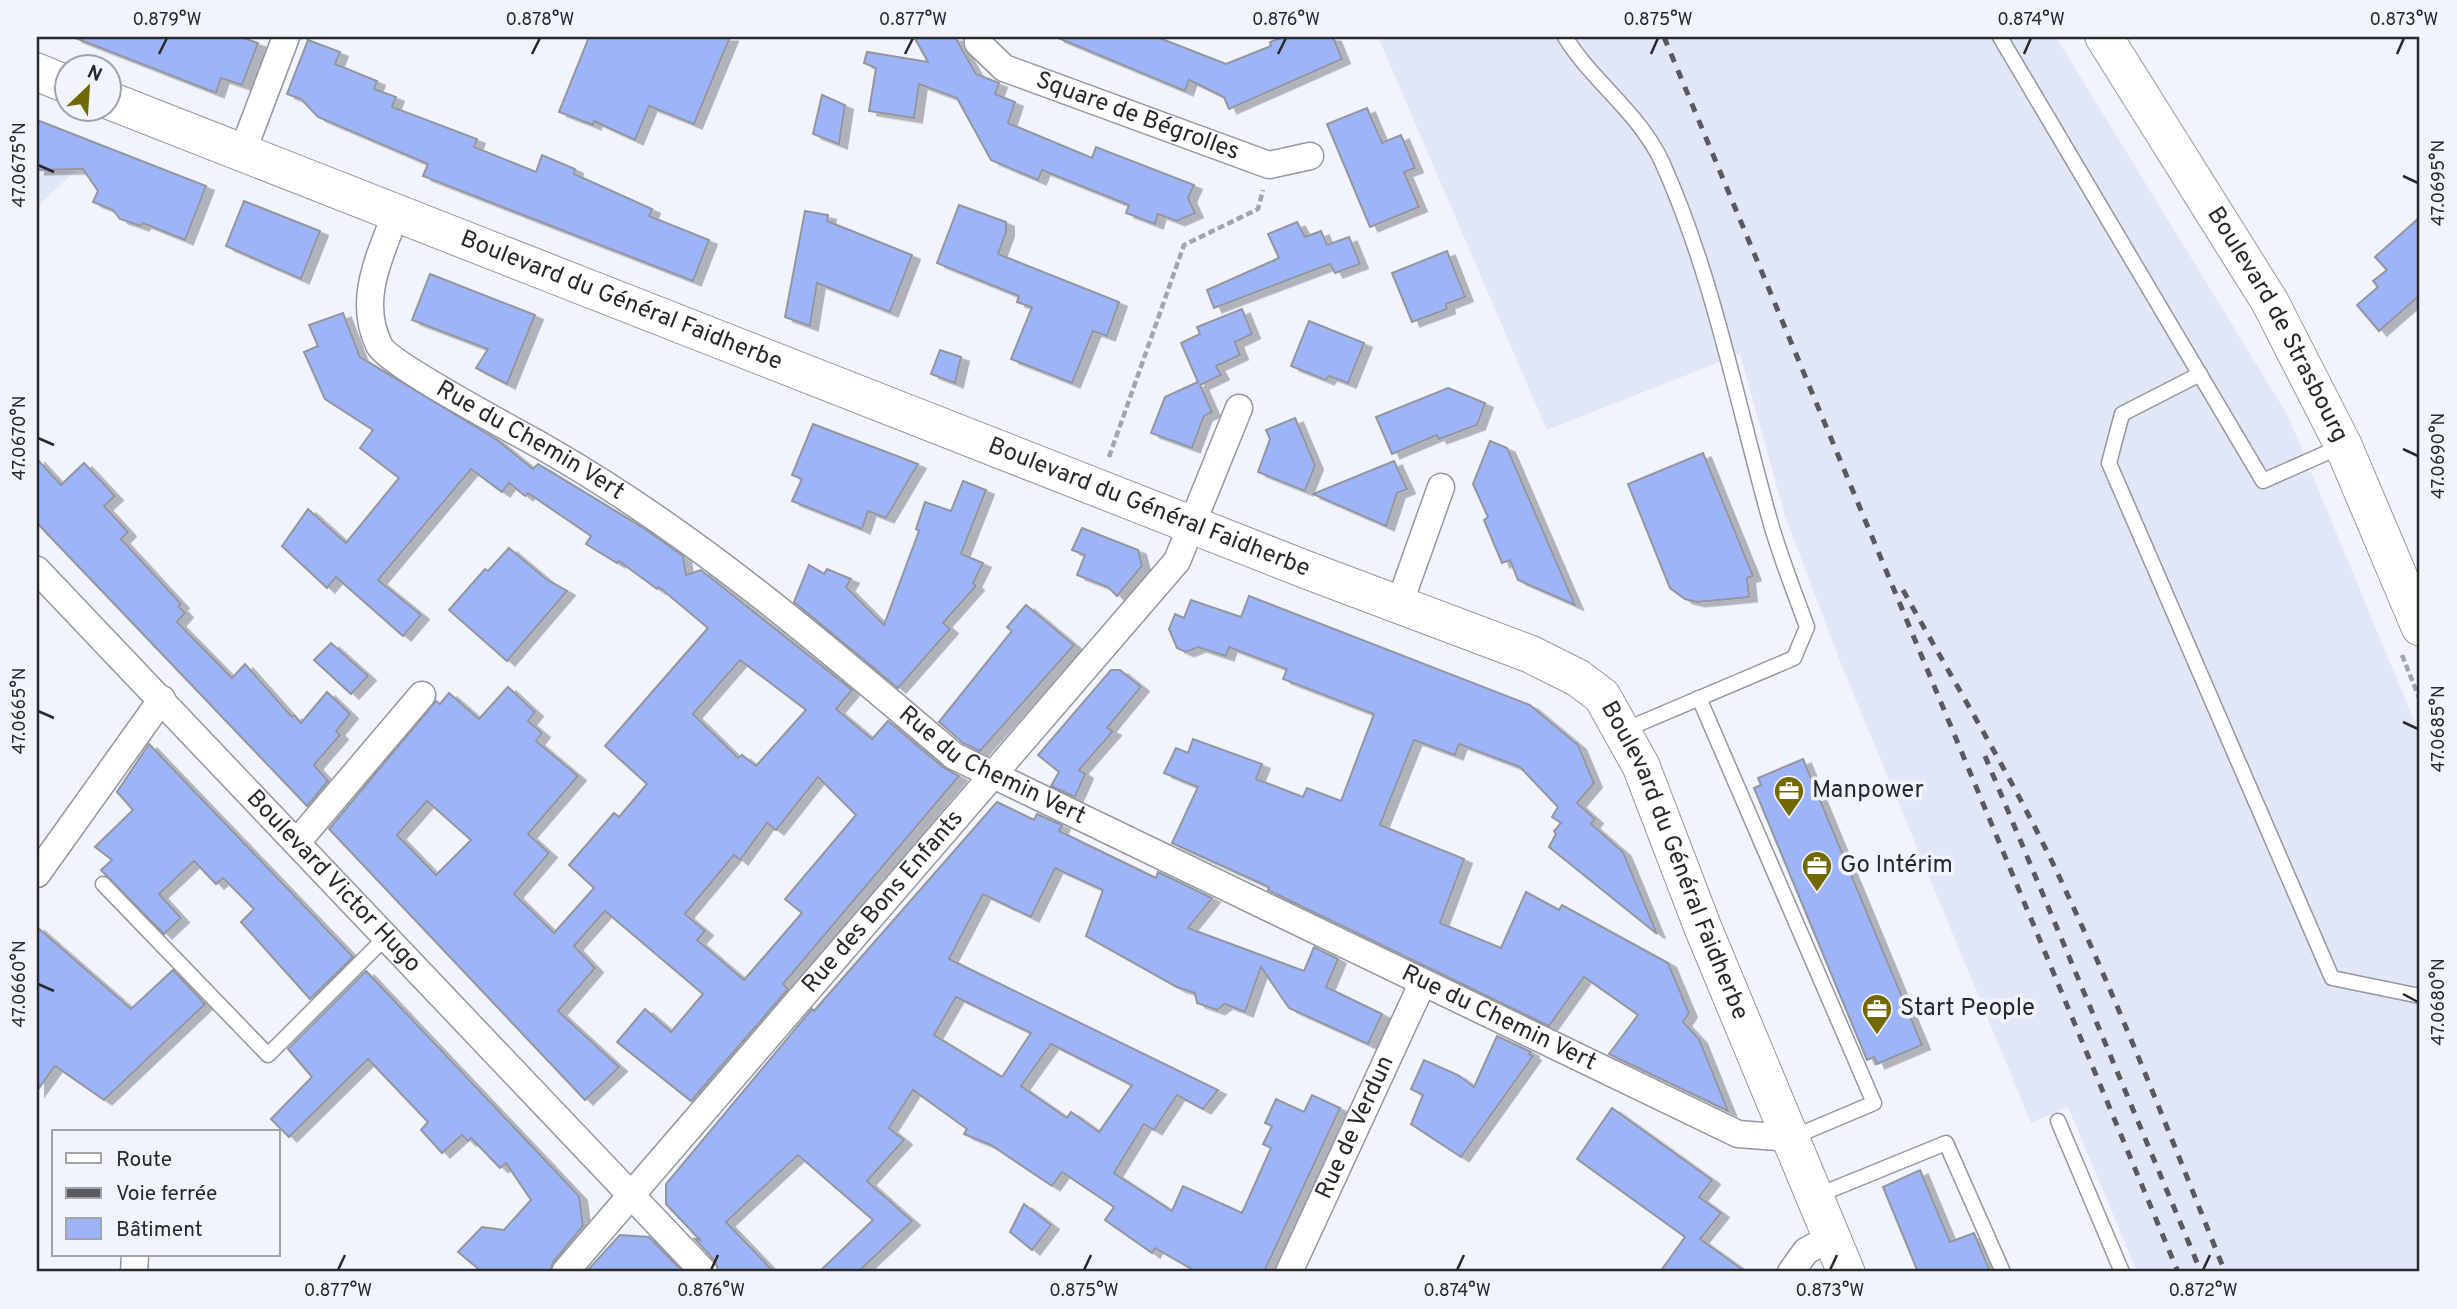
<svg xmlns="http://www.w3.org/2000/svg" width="2457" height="1309" viewBox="0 0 2457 1309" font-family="Overpass,sans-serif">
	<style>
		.built { fill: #e2e7f7 }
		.building { fill: #9db4f9; stroke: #93969e; stroke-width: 2; fill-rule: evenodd; filter: url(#shadow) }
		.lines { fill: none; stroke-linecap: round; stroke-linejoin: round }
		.lane-casing { stroke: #94979f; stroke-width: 17 }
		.street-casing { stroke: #94979f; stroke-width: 29 }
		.secondary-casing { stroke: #94979f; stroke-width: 39 }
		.path { stroke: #a3a5ab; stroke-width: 4.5; stroke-dasharray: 7 3.5; stroke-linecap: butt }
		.lane { stroke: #fff; stroke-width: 14 }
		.street { stroke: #fff; stroke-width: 26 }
		.secondary { stroke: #fff; stroke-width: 37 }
		.rail { stroke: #595a5f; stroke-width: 5; stroke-dasharray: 9 9; stroke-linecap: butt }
		.ticks { fill: none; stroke: #28292c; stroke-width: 2.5 }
		.labels { text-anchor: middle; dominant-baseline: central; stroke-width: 7; stroke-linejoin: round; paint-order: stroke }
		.street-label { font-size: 24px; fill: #28292c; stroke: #f1f4fd }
		.poi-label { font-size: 24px; fill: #28292c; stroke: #f1f4fd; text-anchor: start }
		.neatline { fill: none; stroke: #28292c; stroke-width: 2.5 }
		.ticks-label { font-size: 18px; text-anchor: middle; fill: #28292c }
	</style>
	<defs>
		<filter id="shadow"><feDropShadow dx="8" dy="4.5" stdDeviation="0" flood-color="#0004"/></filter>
	</defs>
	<rect width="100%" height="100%" fill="#f1f4fd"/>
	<!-- built -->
	<g class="built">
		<path d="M 1378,37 L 2056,37 L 2288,416 L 2420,735 L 2420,1272 L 2137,1272 L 2068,1107 L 2031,1123 L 1841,664 L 1785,516 L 1740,354 L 1547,430 Z"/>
		<path d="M 37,120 L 101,146 L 37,207 Z"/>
	</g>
	<!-- building -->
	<g class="building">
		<path d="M 73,37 L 240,37 L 258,43 L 242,85 L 221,78 L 216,93 Z"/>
		<path d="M 589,37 L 730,37 L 694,124 L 649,106 L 635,140 L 594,121 L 593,125 L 559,112 Z"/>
		<path d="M 914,37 L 955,37 L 976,74 L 999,83 L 995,94 L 1015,102 L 1008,123 L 1092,158 L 1096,147 L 1194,185 L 1188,198 L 1195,213 L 1177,221 L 1158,214 L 1155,224 L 1126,213 L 1129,205 L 1042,170 L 1038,180 L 991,160 L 957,98 L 919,84 L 914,118 L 869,111 L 876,68 L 864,63 L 867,52 L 928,62 Z"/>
		<path d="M 1056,37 L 1157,37 L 1226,64 L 1271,46 L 1270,42 L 1283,37 L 1333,37 L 1342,59 L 1229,109 L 1224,97 L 1189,80 L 1185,91 Z"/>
		<path d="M 308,40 L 340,52 L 335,64 L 377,81 L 374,89 L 396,97 L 392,107 L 477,139 L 474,147 L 536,172 L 542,155 L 575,169 L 574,174 L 652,209 L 649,216 L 709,240 L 693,281 L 423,176 L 428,164 L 318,117 L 301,99 L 287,94 Z"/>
		<path d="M 822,95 L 845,105 L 839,144 L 813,134 Z"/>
		<path d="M 1367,108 L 1382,143 L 1401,135 L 1415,168 L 1404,172 L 1419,207 L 1370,227 L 1327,124 Z"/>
		<path d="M 37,120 L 206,186 L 185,240 L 143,223 L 141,226 L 120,219 L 113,210 L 93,202 L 98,191 L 83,169 L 37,170 Z"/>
		<path d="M 244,201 L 320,231 L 301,279 L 226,246 Z"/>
		<path d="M 959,205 L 1006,222 L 1006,232 L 998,254 L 1119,302 L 1107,336 L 1093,331 L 1072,383 L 1011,359 L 1032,307 L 1017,302 L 1019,296 L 937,263 Z"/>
		<path d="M 805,211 L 828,215 L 827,221 L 912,255 L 890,312 L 817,283 L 810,326 L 785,317 Z"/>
		<path d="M 2420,217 L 2420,295 L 2379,331 L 2357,305 L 2378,287 L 2373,281 L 2387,270 L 2375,257 Z"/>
		<path d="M 1297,222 L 1305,237 L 1321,231 L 1327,245 L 1349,237 L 1360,264 L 1335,273 L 1330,264 L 1214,308 L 1207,290 L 1279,258 L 1268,234 Z"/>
		<path d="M 1447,251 L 1465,297 L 1446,304 L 1447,309 L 1412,322 L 1392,273 Z"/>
		<path d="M 430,274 L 535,315 L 507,384 L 476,368 L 488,349 L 412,320 Z"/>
		<path d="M 1242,309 L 1252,334 L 1235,342 L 1240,355 L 1216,366 L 1221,375 L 1200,385 L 1212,412 L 1204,416 L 1192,448 L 1151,433 L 1165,397 L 1198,382 L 1181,343 L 1200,334 L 1197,327 Z"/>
		<path d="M 343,313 L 360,357 L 496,439 L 533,469 L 538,464 L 645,529 L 683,556 L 686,575 L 701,570 L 852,690 L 836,709 L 872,739 L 888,721 L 944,768 L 959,776 L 783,984 L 788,989 L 691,1101 L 617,1042 L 645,1009 L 671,1032 L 703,994 L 605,911 L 574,946 L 595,968 L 558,1011 L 619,1067 L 585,1100 L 329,829 L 436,701 L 440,704 L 449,693 L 479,719 L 508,687 L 535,712 L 528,721 L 542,733 L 536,741 L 578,776 L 528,834 L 549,853 L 514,894 L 554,933 L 594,888 L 569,865 L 614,813 L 619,817 L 647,784 L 605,746 L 708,628 L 659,587 L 657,589 L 619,561 L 617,563 L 586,544 L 591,536 L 528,493 L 525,496 L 509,483 L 502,492 L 471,469 L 378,580 L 421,615 L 403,636 L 336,577 L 327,588 L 282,546 L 308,509 L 346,543 L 399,478 L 360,448 L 373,430 L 325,399 L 304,352 L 318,346 L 309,325 ZM 740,660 L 806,710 L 756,766 L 742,755 L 738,758 L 693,714 ZM 818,777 L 856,815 L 785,899 L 802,913 L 744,980 L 697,940 L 705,931 L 685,914 L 734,855 L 740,860 L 767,823 L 776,830 ZM 427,801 L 471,840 L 436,875 L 397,835 Z"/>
		<path d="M 1309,321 L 1364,343 L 1348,383 L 1329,376 L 1326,380 L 1291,366 Z"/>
		<path d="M 940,350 L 961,357 L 955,383 L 931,374 Z"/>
		<path d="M 1448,388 L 1485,403 L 1477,425 L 1439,439 L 1437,435 L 1392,454 L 1376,417 Z"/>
		<path d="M 1295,418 L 1315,465 L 1305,491 L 1258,472 L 1270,439 L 1266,430 Z"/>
		<path d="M 813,424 L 918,464 L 886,518 L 868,511 L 862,529 L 792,501 L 802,479 L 792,475 Z"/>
		<path d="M 1490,441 L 1507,448 L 1575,605 L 1518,580 L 1510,560 L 1502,563 L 1484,520 L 1488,517 L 1473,484 Z"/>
		<path d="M 1703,453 L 1753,576 L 1747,578 L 1749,597 L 1697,602 L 1685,599 L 1670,588 L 1628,484 Z"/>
		<path d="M 37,459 L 61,485 L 84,463 L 115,496 L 104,506 L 128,532 L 121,539 L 181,604 L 178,606 L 185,613 L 177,622 L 232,678 L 245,664 L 292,717 L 294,715 L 301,723 L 327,692 L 350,714 L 336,731 L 340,735 L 314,765 L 328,781 L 307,806 L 37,523 Z"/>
		<path d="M 1394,461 L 1407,489 L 1397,493 L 1386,526 L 1313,494 Z"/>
		<path d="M 963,481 L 986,490 L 961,554 L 983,563 L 973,583 L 976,586 L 943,623 L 950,629 L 898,688 L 794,602 L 809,565 L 824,574 L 827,569 L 851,579 L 846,587 L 884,625 L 919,531 L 916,529 L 925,502 L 951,511 Z"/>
		<path d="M 1082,528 L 1138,550 L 1142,566 L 1117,596 L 1108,587 L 1077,575 L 1085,555 L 1072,550 Z"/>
		<path d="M 509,548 L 546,579 L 567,591 L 507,661 L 449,610 L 485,569 L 488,571 Z"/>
		<path d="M 1249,596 L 1530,705 L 1578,745 L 1594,783 L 1577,803 L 1595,819 L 1591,824 L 1623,852 L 1657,934 L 1549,847 L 1556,834 L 1554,831 L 1561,823 L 1552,817 L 1558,807 L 1520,767 L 1459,744 L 1455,755 L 1414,740 L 1380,825 L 1464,859 L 1440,923 L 1501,948 L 1526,892 L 1559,910 L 1562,905 L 1668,963 L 1689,1013 L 1683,1022 L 1699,1039 L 1728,1111 L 1609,1054 L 1638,1015 L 1584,977 L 1549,1026 L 1268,890 L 1269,887 L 1172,843 L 1198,787 L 1164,773 L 1176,748 L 1188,753 L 1193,739 L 1262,764 L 1256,779 L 1303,797 L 1307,788 L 1341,801 L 1374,714 L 1283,679 L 1287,669 L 1229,647 L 1226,656 L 1198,647 L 1186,652 L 1177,648 L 1169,629 L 1175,614 L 1184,618 L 1191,600 L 1241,617 Z"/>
		<path d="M 1026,605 L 1074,645 L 980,751 L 963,743 L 939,722 L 1012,631 L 1007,627 Z"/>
		<path d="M 331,643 L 368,676 L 351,694 L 314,660 Z"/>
		<path d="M 1111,670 L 1120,670 L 1141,687 L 1107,728 L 1113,731 L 1079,770 L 1085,774 L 1075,797 L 1051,786 L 1059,772 L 1038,755 Z"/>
		<path d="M 149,744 L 353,957 L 310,999 L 241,922 L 254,909 L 223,878 L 216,884 L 194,861 L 159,894 L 181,918 L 164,934 L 101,870 L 112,860 L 95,847 L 133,810 L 117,792 Z"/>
		<path d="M 1803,759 L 1922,1045 L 1877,1064 L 1874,1057 L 1867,1060 L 1754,788 L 1761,785 L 1758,778 Z"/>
		<path d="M 997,802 L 1034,820 L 1037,814 L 1062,825 L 1059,831 L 1125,863 L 1156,878 L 1158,872 L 1212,898 L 1188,928 L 1304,971 L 1314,947 L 1338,959 L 1326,987 L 1382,1014 L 1368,1044 L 1289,1008 L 1261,967 L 1245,1012 L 1225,1004 L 1217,1010 L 1197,1003 L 1195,993 L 1177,987 L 1086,936 L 1103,890 L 1055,868 L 1031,917 L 983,894 L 949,959 L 1218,1090 L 1203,1109 L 1177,1095 L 1154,1130 L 1144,1124 L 1114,1173 L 1172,1211 L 1183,1186 L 1242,1213 L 1271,1148 L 1263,1144 L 1272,1126 L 1265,1123 L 1276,1099 L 1304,1112 L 1312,1095 L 1340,1108 L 1264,1272 L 1197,1272 L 1155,1248 L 1152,1253 L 1105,1220 L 1114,1207 L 1062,1172 L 1052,1186 L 991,1145 L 964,1134 L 967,1129 L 913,1090 L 889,1128 L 904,1140 L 867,1181 L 912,1221 L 858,1272 L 819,1272 L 873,1220 L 798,1155 L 726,1222 L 774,1272 L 719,1272 L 715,1261 L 695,1239 L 700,1240 L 666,1204 L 666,1184 L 812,1009 L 814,1011 ZM 956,997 L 1031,1033 L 1002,1077 L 934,1035 ZM 1051,1044 L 1132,1085 L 1099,1132 L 1071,1112 L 1067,1118 L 1021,1086 Z"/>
		<path d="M 37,927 L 131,1009 L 173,970 L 205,1004 L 104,1100 L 55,1066 L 37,1091 Z"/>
		<path d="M 366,971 L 579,1196 L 583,1226 L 553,1262 L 550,1272 L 482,1272 L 458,1252 L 482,1227 L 504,1230 L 531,1200 L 506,1163 L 500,1168 L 471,1138 L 468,1141 L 462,1135 L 442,1153 L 421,1130 L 428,1122 L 368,1059 L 289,1137 L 271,1119 L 312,1077 L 288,1049 Z"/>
		<path d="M 1497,1036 L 1531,1052 L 1529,1054 L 1533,1056 L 1461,1157 L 1411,1124 L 1423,1095 L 1411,1089 L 1424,1060 L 1458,1075 L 1474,1087 Z"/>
		<path d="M 1612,1108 L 1712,1180 L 1699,1197 L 1721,1213 L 1700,1239 L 1746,1272 L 1660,1272 L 1685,1237 L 1577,1159 Z"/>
		<path d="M 1920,1170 L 1950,1242 L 1974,1233 L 1990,1272 L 1918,1272 L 1883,1187 Z"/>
		<path d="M 1024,1204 L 1051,1225 L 1032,1250 L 1010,1232 Z"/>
		<path d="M 620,1235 L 649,1237 L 683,1272 L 586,1272 Z"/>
	</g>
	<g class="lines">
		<!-- lane casing -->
		<g class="lane-casing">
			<g id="lane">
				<path d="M 1565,37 C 1593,82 1640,114 1662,162 C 1713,275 1736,399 1769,517 C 1779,554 1794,591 1807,627 L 1794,658 L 1622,731"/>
				<path d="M 2000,37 L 2263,481 L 2342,446"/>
				<path d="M 2200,374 L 2122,414 L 2109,463 L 2332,978 L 2420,996"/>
				<path d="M 1699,698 L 1874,1103 L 1791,1138"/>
				<path d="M 103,884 L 268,1055 L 386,937"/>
				<path d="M 2058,1121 L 2122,1272"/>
				<path d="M 1816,1196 L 1946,1143 L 2003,1272"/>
			</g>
		</g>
		<!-- street casing -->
		<g class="street-casing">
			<g id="street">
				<path id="s1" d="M 978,37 L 978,43 L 1004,68 L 1269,165 L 1310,156"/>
				<path d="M 242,153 L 286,37"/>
				<path id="s2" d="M 396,213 C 380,256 357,300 379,345 C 388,364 519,433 545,448 C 694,533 824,645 954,756 L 1738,1134 L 1790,1138"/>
				<path id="s3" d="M 37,570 L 704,1272"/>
				<path d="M 1399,605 L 1441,487"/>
				<path d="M 297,842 L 422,695"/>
				<path d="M 37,874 L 162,699"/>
				<path d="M 134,1272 L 135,1255"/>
				<path id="s4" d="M 565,1272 L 1177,561 L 1239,408"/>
				<path id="s5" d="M 1289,1272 L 1422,984"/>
				<path d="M 1791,1272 L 1806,1251 L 1832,1237"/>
			</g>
		</g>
		<!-- secondary casing -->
		<g class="secondary-casing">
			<g id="secondary">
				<path id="s6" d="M 2104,37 L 2270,302 L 2343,445 L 2420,627"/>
				<path d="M 37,72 L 66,84"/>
				<path id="s7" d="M 108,100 L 1312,572 L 1530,654 L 1578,678 L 1602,696 L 1641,766 L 1703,928 L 1846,1272"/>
			</g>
		</g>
		<!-- path -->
		<g class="path">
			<path d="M 1109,457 L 1184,245 L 1258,209 L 1263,190"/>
			<path d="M 2402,655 L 2420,700"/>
		</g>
		<!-- lane -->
		<use href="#lane" class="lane"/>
		<!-- street -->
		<use href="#street" class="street"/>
		<!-- secondary -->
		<use href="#secondary" class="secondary"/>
		<!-- rail -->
		<g class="rail">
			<path d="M 1664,37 L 2178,1272"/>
			<path d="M 1903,590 C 1957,688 2017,785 2064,887 C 2123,1013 2173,1143 2225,1272"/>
			<path d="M 1985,756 L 2201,1272"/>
		</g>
	</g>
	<!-- ticks -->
	<path class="ticks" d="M 159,54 L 167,38M 532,54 L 540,38M 905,54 L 913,38M 1278,54 L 1286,38M 1651,54 L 1658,38M 2024,54 L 2031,38M 2397,54 L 2404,38M 38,165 L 54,172M 2403,176 L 2418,183M 38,438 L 54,445M 2403,449 L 2418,456M 38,711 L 54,718M 2403,722 L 2418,729M 38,984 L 54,991M 2403,994 L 2418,1002M 338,1270 L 345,1255M 711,1270 L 718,1255M 1084,1270 L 1091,1255M 1457,1270 L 1464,1255M 1830,1270 L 1837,1255M 2203,1270 L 2210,1255"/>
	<!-- icons -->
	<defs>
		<g id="office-pin" transform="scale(1.575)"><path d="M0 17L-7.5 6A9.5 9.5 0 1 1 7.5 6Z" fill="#726901" stroke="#f1f4fd"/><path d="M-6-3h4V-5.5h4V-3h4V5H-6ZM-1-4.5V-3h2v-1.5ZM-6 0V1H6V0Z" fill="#fff"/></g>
	</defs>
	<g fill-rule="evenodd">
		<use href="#office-pin" x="1789" y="791"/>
		<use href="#office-pin" x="1817" y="866"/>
		<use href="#office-pin" x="1877" y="1009"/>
	</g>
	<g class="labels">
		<!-- street labels -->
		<g class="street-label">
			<text stroke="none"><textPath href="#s1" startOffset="184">Square de Bégrolles</textPath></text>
			<text stroke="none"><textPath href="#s7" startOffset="551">Boulevard du Général Faidherbe</textPath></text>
			<text stroke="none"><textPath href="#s6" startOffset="336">Boulevard de Strasbourg</textPath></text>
			<text stroke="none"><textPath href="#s2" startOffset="317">Rue du Chemin Vert</textPath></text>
			<text stroke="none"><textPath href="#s7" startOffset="1118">Boulevard du Général Faidherbe</textPath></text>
			<text stroke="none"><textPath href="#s2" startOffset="884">Rue du Chemin Vert</textPath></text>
			<text stroke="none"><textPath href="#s7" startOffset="1790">Boulevard du Général Faidherbe</textPath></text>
			<text stroke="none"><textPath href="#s3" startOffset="430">Boulevard Victor Hugo</textPath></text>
			<text stroke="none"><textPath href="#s4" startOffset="488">Rue des Bons Enfants</textPath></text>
			<text stroke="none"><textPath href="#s2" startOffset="1451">Rue du Chemin Vert</textPath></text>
			<text stroke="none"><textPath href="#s5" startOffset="159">Rue de Verdun</textPath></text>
		</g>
		<!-- poi labels -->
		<g class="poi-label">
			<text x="1812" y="791">Manpower</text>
			<text x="1840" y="866">Go Intérim</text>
			<text x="1900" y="1009">Start People</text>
		</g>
	</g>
	<!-- border -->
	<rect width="2457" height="1309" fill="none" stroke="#f1f4fd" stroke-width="77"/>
	<!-- legend -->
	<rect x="52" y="1130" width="228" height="126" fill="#f1f4fd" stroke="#a1a3a9" stroke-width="2"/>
	<rect x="66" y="1153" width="35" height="10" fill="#ffffff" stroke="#a1a3a9" stroke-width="2"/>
	<text x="116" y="1166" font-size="21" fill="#28292c">Route</text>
	<rect x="66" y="1188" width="35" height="10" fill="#595a5f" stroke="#a1a3a9" stroke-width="2"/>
	<text x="116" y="1200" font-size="21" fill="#28292c">Voie ferrée</text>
	<rect x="66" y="1218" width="35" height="21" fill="#9db4f9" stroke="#a1a3a9" stroke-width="2"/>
	<text x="116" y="1236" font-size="21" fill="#28292c">Bâtiment</text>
	<!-- north arrow -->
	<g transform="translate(88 88) rotate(25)"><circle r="33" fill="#f1f4fd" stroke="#a1a3a9" stroke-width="2"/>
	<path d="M0-5L12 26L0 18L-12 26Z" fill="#726901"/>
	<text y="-10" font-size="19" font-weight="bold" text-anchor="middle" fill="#28292c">N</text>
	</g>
	<rect x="38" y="38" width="2380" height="1232" class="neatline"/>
	<g class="ticks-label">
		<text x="167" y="25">0.879°W</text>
		<text x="540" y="25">0.878°W</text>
		<text x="913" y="25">0.877°W</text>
		<text x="1286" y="25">0.876°W</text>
		<text x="1658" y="25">0.875°W</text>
		<text x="2031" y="25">0.874°W</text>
		<text x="2404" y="25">0.873°W</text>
		<text transform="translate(19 165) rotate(-90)" y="6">47.0675°N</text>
		<text transform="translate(2438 183) rotate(-90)" y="6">47.0695°N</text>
		<text transform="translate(19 438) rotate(-90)" y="6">47.0670°N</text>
		<text transform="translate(2438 456) rotate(-90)" y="6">47.0690°N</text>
		<text transform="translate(19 711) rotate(-90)" y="6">47.0665°N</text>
		<text transform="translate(2438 729) rotate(-90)" y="6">47.0685°N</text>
		<text transform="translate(19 984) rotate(-90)" y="6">47.0660°N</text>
		<text transform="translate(2438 1002) rotate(-90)" y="6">47.0680°N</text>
		<text x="338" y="1296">0.877°W</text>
		<text x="711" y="1296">0.876°W</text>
		<text x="1084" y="1296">0.875°W</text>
		<text x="1457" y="1296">0.874°W</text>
		<text x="1830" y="1296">0.873°W</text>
		<text x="2203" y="1296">0.872°W</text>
	</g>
</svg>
